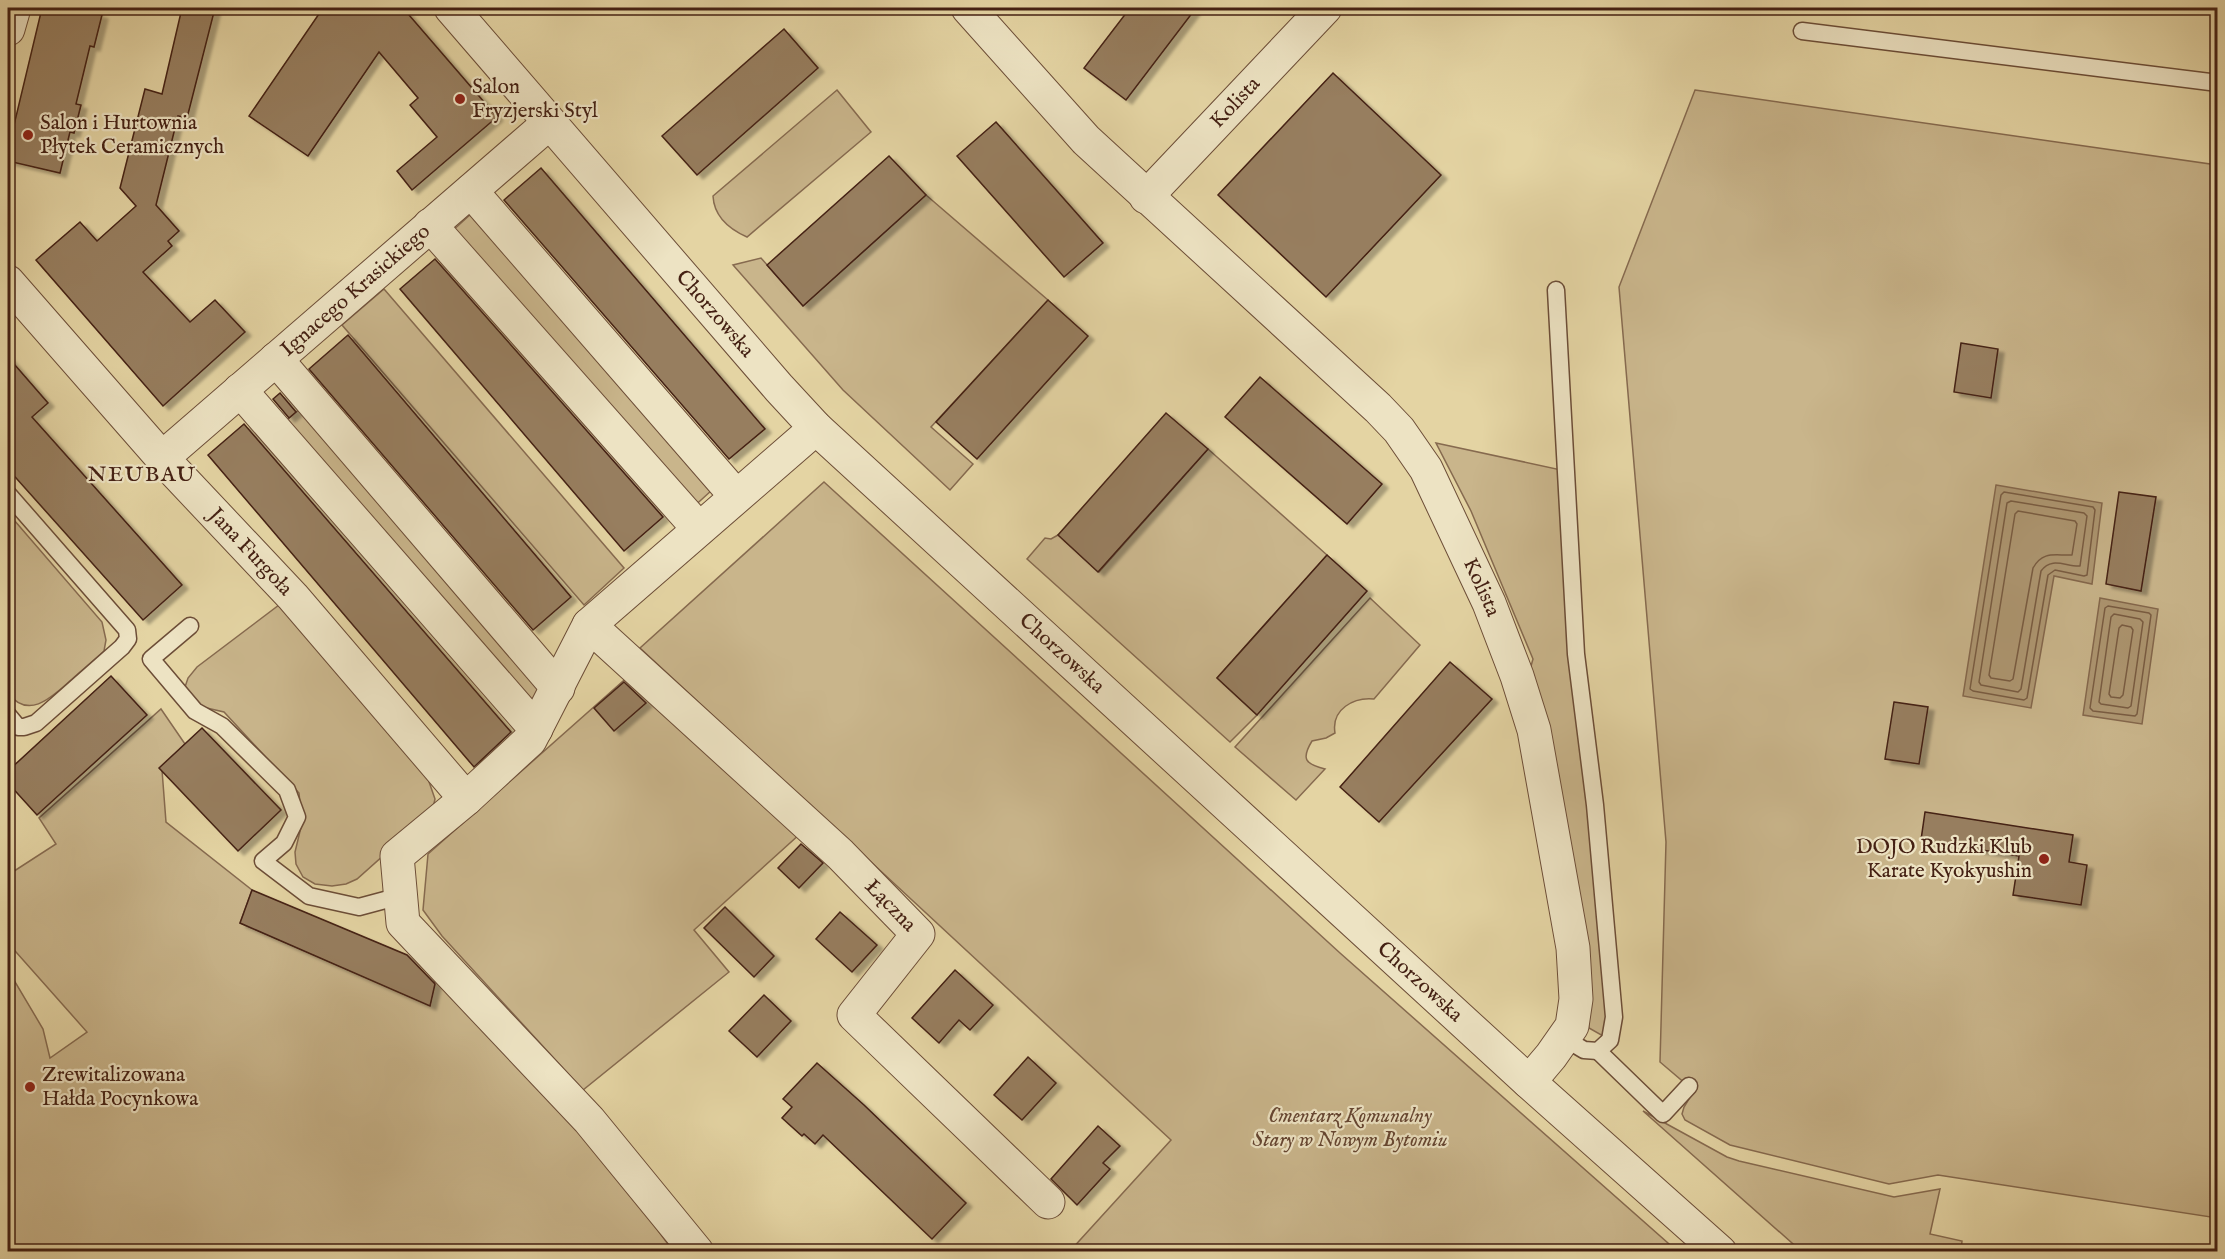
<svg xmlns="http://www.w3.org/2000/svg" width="2225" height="1259" viewBox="0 0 2225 1259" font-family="'IM FELL English',serif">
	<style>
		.green { fill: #c9b58b; stroke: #866a4f; stroke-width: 1.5 }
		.water { fill: #ae9772; stroke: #84674c; stroke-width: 1.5 }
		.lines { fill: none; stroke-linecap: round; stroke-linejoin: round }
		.shore { stroke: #795c42; stroke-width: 1.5 }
		.building { fill: #977e5e; stroke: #442013; stroke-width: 1.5; filter: url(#shadow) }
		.service-casing { stroke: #6c4d37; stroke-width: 19 }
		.minor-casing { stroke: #6c4d37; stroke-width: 35 }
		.tertiary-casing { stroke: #6c4d37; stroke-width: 35 }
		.service { stroke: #ede3c3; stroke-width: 16 }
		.minor { stroke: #ede3c3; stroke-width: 33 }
		.tertiary { stroke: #ede3c3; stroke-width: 33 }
		.poi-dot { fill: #8f2418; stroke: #ede3c3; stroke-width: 2 }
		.labels { text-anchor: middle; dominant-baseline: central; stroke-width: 4.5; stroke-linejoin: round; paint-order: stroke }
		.poi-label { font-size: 21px; fill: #442013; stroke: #ede3c3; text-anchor: start }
		.street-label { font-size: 21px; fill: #442013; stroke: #ede3c3 }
		.park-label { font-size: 21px; font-style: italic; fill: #654531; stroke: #ede3c3 }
		.neighbourhood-label { font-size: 22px; letter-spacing: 1.5px; fill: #442013; stroke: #ede3c3 }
	</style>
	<defs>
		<filter id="shadow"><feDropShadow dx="6" dy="4" stdDeviation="1.5" flood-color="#0004"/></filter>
	</defs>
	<rect width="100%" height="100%" fill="#e4d4a3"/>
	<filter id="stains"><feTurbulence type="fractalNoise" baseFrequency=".00333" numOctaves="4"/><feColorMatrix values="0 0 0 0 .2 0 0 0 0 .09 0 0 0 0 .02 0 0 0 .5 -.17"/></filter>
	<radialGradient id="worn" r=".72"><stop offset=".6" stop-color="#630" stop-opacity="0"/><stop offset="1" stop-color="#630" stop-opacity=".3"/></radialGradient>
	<!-- green -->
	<g class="green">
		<path d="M 837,90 L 871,132 L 747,237 C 729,229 714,216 713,196 Z"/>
		<path d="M 1695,90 L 2217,165 L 2217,1218 L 1938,1175 L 1889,1184 L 1730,1145 L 1685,1120 L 1682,1114 L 1684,1107 L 1694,1091 L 1660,1062 L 1666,842 L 1619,287 Z"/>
		<path d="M 926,195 L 1048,300 L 931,427 L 973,464 L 950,490 L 843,390 L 733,265 L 761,258 L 803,306 Z"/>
		<path d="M 472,213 L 712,490 L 690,510 L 450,233 Z"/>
		<path d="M 384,289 L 624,568 L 584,605 L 342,325 Z"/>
		<path d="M 301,408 L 558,688 L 536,729 L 283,423 Z"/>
		<path d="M 1436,443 L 1566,471 L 1610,1040 L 1589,1028 L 1584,968 L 1529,673 L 1533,659 L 1471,511 Z"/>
		<path d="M 1208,449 L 1327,555 L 1217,678 L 1257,715 L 1230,742 L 1027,559 L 1045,538 L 1051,539 L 1058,535 L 1099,572 Z"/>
		<path d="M 824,482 L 1340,953 L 1677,1251 L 1070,1251 L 1171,1140 L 640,648 Z"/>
		<path d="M 8,513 L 102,622 L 106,640 L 104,651 C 93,661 82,670 71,680 C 53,696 29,721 8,693 Z"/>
		<path d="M 1370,598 L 1420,645 L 1374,699 C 1354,697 1331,709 1335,733 L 1326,738 L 1312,741 C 1301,759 1305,764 1325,769 L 1296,800 L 1235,747 Z"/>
		<path d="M 279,605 L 427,776 L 435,799 L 432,812 L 357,879 L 346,884 L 332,886 L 315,884 L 303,877 L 296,864 L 295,852 L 302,823 L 299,793 L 224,712 L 198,706 L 184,690 L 188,678 L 197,667 Z"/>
		<path d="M 631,674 L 801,833 L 694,930 L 729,972 L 583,1090 L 442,936 L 423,910 L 428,854 Z"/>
		<path d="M 161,709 L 185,744 L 162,770 L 166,822 L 252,890 L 240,923 L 430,1005 L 437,967 L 583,1128 L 673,1251 L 8,1251 L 8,970 L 43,1029 L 50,1058 L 87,1032 L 8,943 L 8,875 L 56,844 L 39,818 Z"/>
		<path d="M 1643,1111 L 1727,1157 L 1739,1161 L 1894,1197 L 1940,1189 L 1930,1234 L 1962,1241 L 1961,1251 L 1801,1251 Z"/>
	</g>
	<!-- water -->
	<g class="water">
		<path d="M 1996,485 L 2102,503 L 2092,584 L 2054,576 L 2031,708 L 1963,696 Z"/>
		<path d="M 2100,598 L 2158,609 L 2142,724 L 2083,715 Z"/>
	</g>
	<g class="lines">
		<!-- shore -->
		<g class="shore">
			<path d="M 2004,492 L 2093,507 L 2095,510 L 2087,575 L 2084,576 L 2055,570 L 2048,575 L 2027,698 L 2024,700 L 1973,691 L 1970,689 L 2001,495 Z"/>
			<path d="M 2011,501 L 2084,513 L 2087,516 L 2080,566 C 2066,567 2052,556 2041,571 L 2021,689 L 2018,692 L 1981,685 L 1979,682 L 2007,503 Z"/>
			<path d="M 2018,511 L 2075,521 L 2077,524 L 2072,555 C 2056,556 2043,550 2033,568 L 2013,679 L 2010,681 L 1991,678 L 1989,675 L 2015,514 Z"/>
			<path d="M 2108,606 L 2149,613 L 2151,615 L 2137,714 L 2135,716 L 2093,711 L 2090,708 L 2105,608 Z"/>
			<path d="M 2114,614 L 2140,619 L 2143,622 L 2131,706 L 2128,708 L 2101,704 L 2099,702 L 2111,617 Z"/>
			<path d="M 2122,625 L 2131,627 L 2133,630 L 2123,695 L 2120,698 L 2111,697 L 2109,694 L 2119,628 Z"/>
		</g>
	</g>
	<!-- building -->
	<g class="building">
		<path d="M 42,8 L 97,8 L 95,13 L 102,15 L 94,47 L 90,46 L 76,104 L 81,105 L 74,133 L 70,132 L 60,173 L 8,161 L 8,150 Z"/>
		<path d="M 182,8 L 215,8 L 187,118 L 178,116 L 156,205 L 179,231 L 168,241 L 172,246 L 143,272 L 190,322 L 215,300 L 245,332 L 163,406 L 36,260 L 80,222 L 97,241 L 136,206 L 120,188 L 145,89 L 162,94 Z"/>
		<path d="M 323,8 L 403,8 L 497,117 L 412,190 L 397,171 L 437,137 L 410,105 L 418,98 L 379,52 L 308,156 L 249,116 Z"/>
		<path d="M 1130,8 L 1196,8 L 1126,100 L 1084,68 Z"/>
		<path d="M 784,29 L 818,68 L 697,175 L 662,136 Z"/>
		<path d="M 1333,73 L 1441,175 L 1326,297 L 1218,195 Z"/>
		<path d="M 996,122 L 1103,243 L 1064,277 L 957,156 Z"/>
		<path d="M 889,156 L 926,195 L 803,306 L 767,265 Z"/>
		<path d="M 541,168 L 765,429 L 729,459 L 504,200 Z"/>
		<path d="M 435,259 L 663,517 L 624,551 L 400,289 Z"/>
		<path d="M 1048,300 L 1088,336 L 977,459 L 936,422 Z"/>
		<path d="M 348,335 L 571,597 L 533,630 L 309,369 Z"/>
		<path d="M 1961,343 L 1998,349 L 1991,398 L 1954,392 Z"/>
		<path d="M 8,357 L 48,403 L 32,417 L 182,585 L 143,620 L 8,469 Z"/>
		<path d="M 1260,377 L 1382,484 L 1347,524 L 1225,417 Z"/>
		<path d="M 280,393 L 296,412 L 289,418 L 273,399 Z"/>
		<path d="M 1166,413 L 1208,449 L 1098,572 L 1058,535 Z"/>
		<path d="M 244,424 L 511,732 L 474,767 L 208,455 Z"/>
		<path d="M 2119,492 L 2156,497 L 2141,591 L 2106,584 Z"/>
		<path d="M 1327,555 L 1367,591 L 1257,715 L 1217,678 Z"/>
		<path d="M 1450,662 L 1492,699 L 1379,822 L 1340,787 Z"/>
		<path d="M 111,676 L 147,715 L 37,815 L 8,783 L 8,771 Z"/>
		<path d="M 624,682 L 646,703 L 614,731 L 594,708 Z"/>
		<path d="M 1894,702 L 1928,707 L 1919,764 L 1885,759 Z"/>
		<path d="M 202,728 L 281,810 L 238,851 L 159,768 Z"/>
		<path d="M 1925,812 L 2073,835 L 2069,862 L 2087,865 L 2081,905 L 2013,895 L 2019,856 L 1921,840 Z"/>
		<path d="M 801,844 L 823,863 L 799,888 L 778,868 Z"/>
		<path d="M 252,890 L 407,955 L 435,984 L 430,1006 L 240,923 Z"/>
		<path d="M 725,907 L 774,956 L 754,977 L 704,928 Z"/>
		<path d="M 840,912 L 877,945 L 852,972 L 816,939 Z"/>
		<path d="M 955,970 L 993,1005 L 970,1030 L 959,1020 L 939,1043 L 912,1018 Z"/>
		<path d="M 764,995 L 791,1021 L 757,1057 L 729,1031 Z"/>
		<path d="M 1028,1057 L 1056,1083 L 1022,1120 L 994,1095 Z"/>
		<path d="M 817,1063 L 864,1105 L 966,1203 L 932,1239 L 823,1135 L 815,1144 L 804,1134 L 802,1136 L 782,1118 L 792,1107 L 783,1099 Z"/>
		<path d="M 1098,1126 L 1120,1146 L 1103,1163 L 1110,1169 L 1077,1205 L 1051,1179 Z"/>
	</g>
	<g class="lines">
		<!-- service casing -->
		<g class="service-casing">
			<g id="service">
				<path d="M 1802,31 L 2218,83"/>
				<path d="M 1556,290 L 1576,654 L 1595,805 L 1614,1017 L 1610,1040 L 1598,1051 L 1584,1050 L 1564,1038"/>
				<path d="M 8,494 L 127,630 L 128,639 L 122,647 L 36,723 L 24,727 L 18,727 L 8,715"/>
				<path d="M 190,626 L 151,659 L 195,711 L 222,726 L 287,790 L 297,817 L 284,843 L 263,861 L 309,896 L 359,907 L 400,896"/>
				<path d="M 1598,1051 L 1663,1114 L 1689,1086"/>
			</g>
		</g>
		<!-- minor casing -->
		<g class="minor-casing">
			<g id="minor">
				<path id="s1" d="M 968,8 L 1086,140 L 1378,408 L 1399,430 L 1426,469 L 1489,603 L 1517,676 L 1534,730 L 1573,948 L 1576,999 L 1572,1026 L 1551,1056 L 1529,1082"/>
				<path d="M 8,29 L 14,8"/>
				<path d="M 471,191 L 736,496"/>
				<path id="s2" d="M 1146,197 L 1325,8"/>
				<path d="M 430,225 L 699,529"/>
				<path id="s3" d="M 8,282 L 162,458 L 293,597 L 466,799"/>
				<path d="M 276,359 L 558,688"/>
				<path d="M 240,390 L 536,729"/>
				<path id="s4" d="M 162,458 L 549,123"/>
				<path id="s5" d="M 589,625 L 840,854 L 918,934 L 854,1015 L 1048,1202"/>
				<path d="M 697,1252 L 589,1120 L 403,923 L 397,856 L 466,799 L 530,740 L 589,625 L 816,428"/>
			</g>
		</g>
		<!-- tertiary casing -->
		<g class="tertiary-casing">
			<g id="tertiary">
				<path id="s6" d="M 451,8 L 779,388 L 816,428 L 1529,1082 L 1720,1252"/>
			</g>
		</g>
		<!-- service -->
		<use href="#service" class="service"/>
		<!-- minor -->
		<use href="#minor" class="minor"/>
		<!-- tertiary -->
		<use href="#tertiary" class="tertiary"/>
	</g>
	<!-- markers -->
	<g class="poi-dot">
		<circle cx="460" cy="99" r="6"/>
		<circle cx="28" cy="135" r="6"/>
		<circle cx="2044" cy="859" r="6"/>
		<circle cx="30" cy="1087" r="6"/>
	</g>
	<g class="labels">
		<!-- poi labels -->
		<g class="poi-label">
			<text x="472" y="87">Salon<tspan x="472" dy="24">Fryzjerski Styl</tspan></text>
			<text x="40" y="123">Salon i Hurtownia<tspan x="40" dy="24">Płytek Ceramicznych</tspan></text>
			<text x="2032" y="847" text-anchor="end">DOJO Rudzki Klub<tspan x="2032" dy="24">Karate Kyokyushin</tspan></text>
			<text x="42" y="1075">Zrewitalizowana<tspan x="42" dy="24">Hałda Pocynkowa</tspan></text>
		</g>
		<!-- street labels -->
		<g class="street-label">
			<text stroke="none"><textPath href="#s2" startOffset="130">Kolista</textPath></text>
			<text stroke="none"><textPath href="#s4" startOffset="256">Ignacego Krasickiego</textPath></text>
			<text stroke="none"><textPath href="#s6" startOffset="404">Chorzowska</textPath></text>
			<text stroke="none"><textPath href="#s3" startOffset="363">Jana Furgoła</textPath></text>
			<text stroke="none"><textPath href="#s1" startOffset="782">Kolista</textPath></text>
			<text stroke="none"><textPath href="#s6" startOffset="890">Chorzowska</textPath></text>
			<text stroke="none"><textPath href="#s5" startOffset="412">Łączna</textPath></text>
			<text stroke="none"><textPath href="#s6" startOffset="1376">Chorzowska</textPath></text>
		</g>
		<!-- park labels -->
		<g class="park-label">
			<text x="1350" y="1116">Cmentarz Komunalny<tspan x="1350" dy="24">Stary w Nowym Bytomiu</tspan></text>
		</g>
		<!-- neighbourhood labels -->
		<g class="neighbourhood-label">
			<text x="142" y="475">NEUBAU</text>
		</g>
	</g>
	<!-- margin -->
	<rect width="2225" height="1259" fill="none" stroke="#e4d4a3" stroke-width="30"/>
	<rect x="9" y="9" width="2207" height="1241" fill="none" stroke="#442013" stroke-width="3"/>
	<rect x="15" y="15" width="2195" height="1229" fill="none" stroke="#442013" stroke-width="1.5"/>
	<rect width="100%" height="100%" filter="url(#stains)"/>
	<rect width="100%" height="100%" fill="url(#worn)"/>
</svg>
